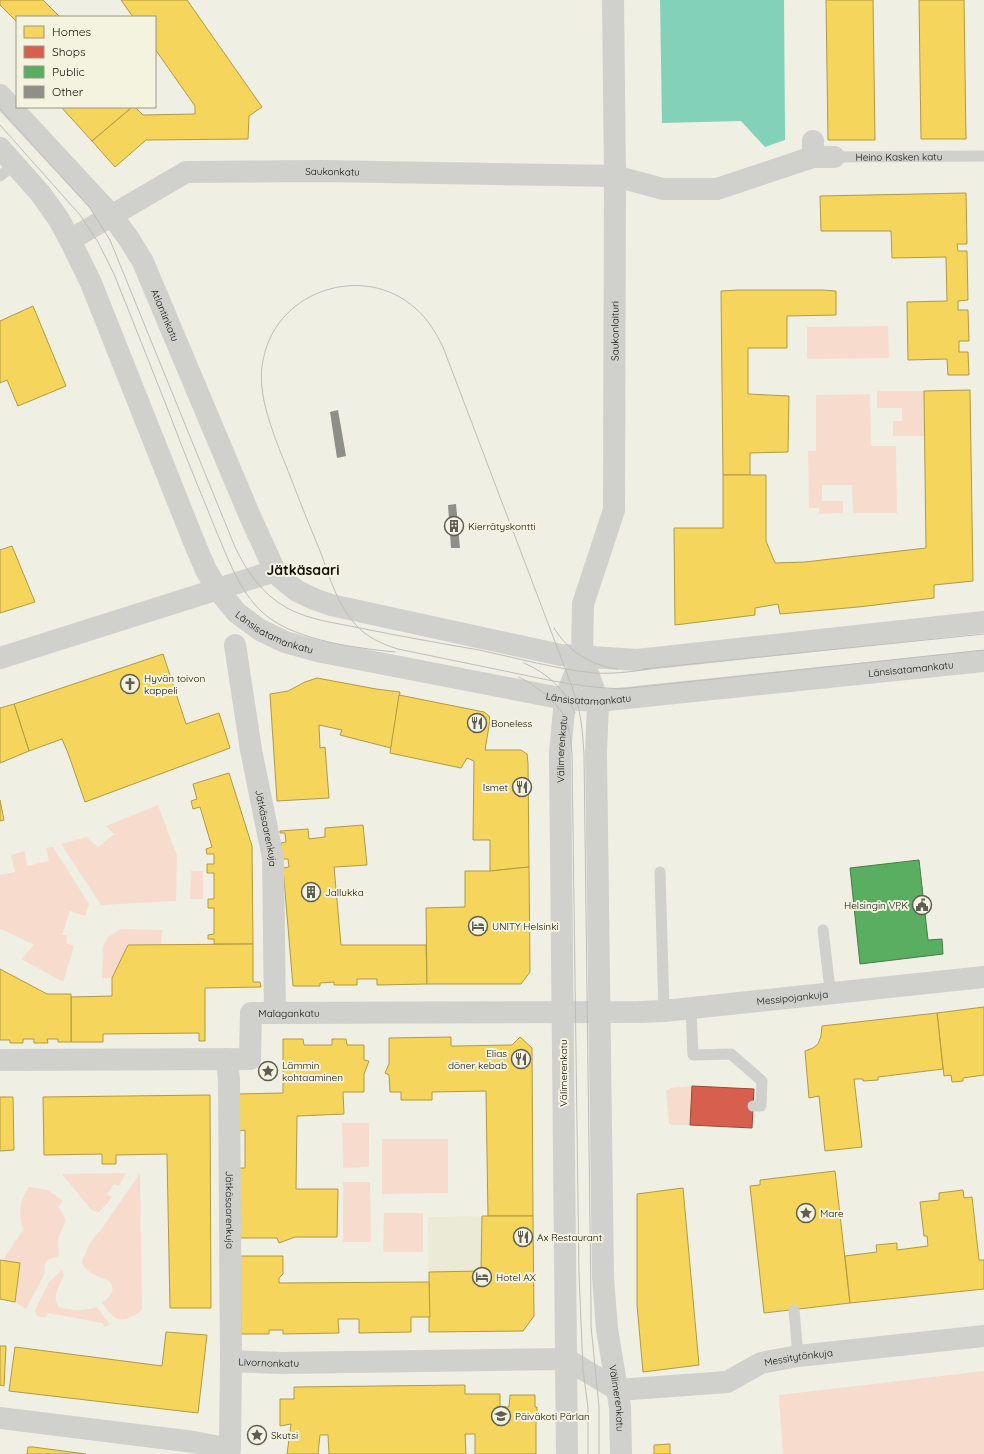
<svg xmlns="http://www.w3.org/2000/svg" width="984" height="1454" viewBox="0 0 984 1454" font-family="Quicksand,sans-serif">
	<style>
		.built { fill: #eaead6 }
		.green { fill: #f7dcce }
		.water { fill: #84d1b9 }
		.homes { fill: #f6d55c; stroke: #b19a43 }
		.shops { fill: #d6604d; stroke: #9a4838 }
		.public { fill: #5aae61; stroke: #447e46 }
		.building { fill: #8d8f88 }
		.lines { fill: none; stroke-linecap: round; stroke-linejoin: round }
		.lane { stroke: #d0d0cc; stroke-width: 11 }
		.street { stroke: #d0d0cc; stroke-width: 22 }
		.secondary { stroke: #d0d0cc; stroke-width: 22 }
		.tram { stroke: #bdbdba; stroke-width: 1 }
		.labels { text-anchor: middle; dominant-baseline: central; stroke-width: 4; stroke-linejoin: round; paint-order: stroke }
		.street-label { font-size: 10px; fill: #0f0f08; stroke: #f4f3df }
		.poi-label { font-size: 10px; fill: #0f0f08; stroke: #f4f3df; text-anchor: start }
		.district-label { font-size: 14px; font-weight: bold; fill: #0f0f08; stroke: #f4f3df }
	</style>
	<rect width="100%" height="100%" fill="#efefe4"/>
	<!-- built -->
	<path class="built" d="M 533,1216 L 534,1316 L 523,1331 L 429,1332 L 428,1217 Z"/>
	<!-- green -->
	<g class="green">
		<path d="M 888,326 L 889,358 L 807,359 L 807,327 Z"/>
		<path d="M 877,391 L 924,391 L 924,436 L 893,436 L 893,421 L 902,421 L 902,408 L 877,408 Z"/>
		<path d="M 870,394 L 871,446 L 896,446 L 897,513 L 853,513 L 852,485 L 822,485 L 822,501 L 843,501 L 843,513 L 819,514 L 819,508 L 809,508 L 808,451 L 816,451 L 816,395 Z"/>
		<path d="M 158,805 L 177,856 L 176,901 L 101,905 L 61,844 L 86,837 L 98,847 L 114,834 L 106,826 Z"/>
		<path d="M 53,847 L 89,904 L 85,916 L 70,911 L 62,935 L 67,935 L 66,943 L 74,946 L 63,982 L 21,959 L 34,945 L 1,929 L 0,930 L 0,875 L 15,872 L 11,855 L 25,851 L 27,866 L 49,861 L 46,848 Z"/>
		<path d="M 191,871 L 203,871 L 203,899 L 190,899 Z"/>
		<path d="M 121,929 L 162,930 L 161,944 L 128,945 L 112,978 L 102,978 L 103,946 L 108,937 Z"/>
		<path d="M 692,1086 L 690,1125 L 671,1125 L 669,1123 L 666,1091 L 671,1088 Z"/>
		<path d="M 342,1123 L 369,1123 L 369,1167 L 343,1168 Z"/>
		<path d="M 382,1139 L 448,1139 L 448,1193 L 382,1194 Z"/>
		<path d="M 126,1173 L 119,1186 L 114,1184 L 107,1194 L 112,1197 L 108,1202 L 99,1212 L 93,1211 L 89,1207 L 62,1174 Z"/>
		<path d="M 140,1173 L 142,1308 C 141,1312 137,1314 133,1316 C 115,1325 113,1316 102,1303 C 110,1297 117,1290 109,1281 C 100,1277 83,1272 82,1261 L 90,1243 L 103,1227 Z"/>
		<path d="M 343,1182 L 370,1182 L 371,1242 L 343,1242 Z"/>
		<path d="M 29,1187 L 48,1190 L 63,1201 L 58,1207 C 70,1223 65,1220 59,1236 C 57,1241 59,1250 59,1256 L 47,1260 L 44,1266 L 45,1273 L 26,1309 L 15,1302 L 20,1263 L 3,1260 L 23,1230 C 18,1214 19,1201 29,1187 Z"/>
		<path d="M 384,1213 L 423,1213 L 423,1252 L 383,1252 Z"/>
		<path d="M 62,1270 L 64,1275 C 60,1285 51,1296 59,1307 C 72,1311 85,1311 97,1307 L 110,1325 L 104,1327 L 102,1323 L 48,1313 L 45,1318 L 40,1317 L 36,1315 L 35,1310 L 49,1282 Z"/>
		<path d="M 984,1371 L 984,1454 L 783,1454 L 779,1395 Z"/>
	</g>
	<!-- water -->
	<path class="water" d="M 660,0 L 784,0 L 785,140 L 765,147 L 741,121 L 662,123 Z"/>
	<!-- homes -->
	<g class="homes">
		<path d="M 0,0 L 43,0 L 60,17 L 17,17 L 17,22 L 0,5 Z"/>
		<path d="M 121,0 L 187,0 L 262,107 L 249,116 L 248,139 L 146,140 L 115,167 L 92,141 L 132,107 L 135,107 L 143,115 L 195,114 L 195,106 L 155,49 L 155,17 L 133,17 Z"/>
		<path d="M 826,0 L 873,0 L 875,140 L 828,140 Z"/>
		<path d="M 919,0 L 964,0 L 966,139 L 921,139 Z"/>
		<path d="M 61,107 L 132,107 L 92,141 Z"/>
		<path d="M 966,193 L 967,244 L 957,244 L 958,251 L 967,251 L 968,300 L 958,301 L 958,310 L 968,310 L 969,341 L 959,341 L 959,352 L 968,352 L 969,375 L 948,375 L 947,359 L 908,360 L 907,302 L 947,301 L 946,257 L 892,258 L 891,231 L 821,231 L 820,196 Z"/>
		<path d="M 738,290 L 822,290 L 836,291 L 836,315 L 787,316 L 787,348 L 748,348 L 748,394 L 789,396 L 788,452 L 750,453 L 750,475 L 723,475 L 721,291 Z"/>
		<path d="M 33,306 L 66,386 L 18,406 L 7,380 L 0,383 L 0,321 Z"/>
		<path d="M 970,390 L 973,581 L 934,585 L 934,598 L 858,607 L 780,614 L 778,604 L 755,608 L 755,615 L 675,625 L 674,528 L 723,528 L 723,475 L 766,475 L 766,541 L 775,563 L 805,562 L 926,548 L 924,391 Z"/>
		<path d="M 12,546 L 35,602 L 0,613 L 0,550 Z"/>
		<path d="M 163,654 L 186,724 L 219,713 L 230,748 L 85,802 L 68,753 L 62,739 L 29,751 L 14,704 Z"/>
		<path d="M 317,678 L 376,689 L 400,692 L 391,748 L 340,735 L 342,730 L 319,725 L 320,748 L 325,747 L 329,798 L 277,801 L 270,694 L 288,691 L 305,682 Z"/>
		<path d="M 399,695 L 484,712 L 489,716 L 490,720 L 485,750 L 521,750 L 527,754 L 528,763 L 529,867 L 490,871 L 490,840 L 473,840 L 474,761 L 467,758 L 461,768 L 390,753 Z"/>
		<path d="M 14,704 L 29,751 L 0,763 L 0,708 Z"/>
		<path d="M 229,773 L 252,846 L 253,944 L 214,944 L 214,939 L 208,939 L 208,935 L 214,934 L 214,908 L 208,908 L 208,899 L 214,899 L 214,873 L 207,873 L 207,864 L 214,864 L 214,854 L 207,854 L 206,849 L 212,847 L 200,807 L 193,809 L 191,801 L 197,799 L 193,784 Z"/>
		<path d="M 0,800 L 4,820 L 0,821 Z"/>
		<path d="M 363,825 L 367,865 L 334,867 L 341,945 L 426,945 L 427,984 L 377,985 L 377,979 L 357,979 L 357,985 L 334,985 L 334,982 L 320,983 L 320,986 L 293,986 L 283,868 L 289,867 L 288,859 L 282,859 L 281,843 L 286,842 L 285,833 L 280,833 L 280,831 L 308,829 L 309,839 L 325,837 L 325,828 Z"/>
		<path d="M 529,867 L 530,972 L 521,984 L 427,984 L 426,908 L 465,907 L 465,871 L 490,871 Z"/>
		<path d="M 253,944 L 253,982 L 260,982 L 261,987 L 205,988 L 205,1041 L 199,1041 L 199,1033 L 103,1034 L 103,1042 L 71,1042 L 71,997 L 112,996 L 112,978 L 128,945 Z"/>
		<path d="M 0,969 L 47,994 L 71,994 L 71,1042 L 58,1042 L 58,1039 L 47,1039 L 48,1043 L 34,1043 L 34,1039 L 23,1039 L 23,1043 L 10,1043 L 10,1040 L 0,1040 Z"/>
		<path d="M 984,1007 L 984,1075 L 963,1078 L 963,1081 L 952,1082 L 951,1075 L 944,1076 L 937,1013 Z"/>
		<path d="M 937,1013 L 943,1069 L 878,1077 L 878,1080 L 863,1081 L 863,1079 L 854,1079 L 862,1147 L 825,1151 L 819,1096 L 809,1098 L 805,1051 L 813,1048 L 818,1044 L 821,1036 L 822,1026 Z"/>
		<path d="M 451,1037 L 451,1046 L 457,1046 L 512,1045 L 520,1037 L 532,1048 L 533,1216 L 488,1216 L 486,1091 L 432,1092 L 432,1100 L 401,1100 L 401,1092 L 390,1092 L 389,1075 L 385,1073 L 389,1064 L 389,1038 Z"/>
		<path d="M 283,1039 L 303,1039 L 304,1045 L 332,1045 L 332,1039 L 346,1039 L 347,1045 L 364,1045 L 364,1060 L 369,1061 L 364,1074 L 364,1092 L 343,1092 L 344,1114 L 297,1116 L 296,1189 L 338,1189 L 337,1237 L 295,1237 L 279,1243 L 277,1238 L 240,1238 L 239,1168 L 245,1168 L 245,1130 L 239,1131 L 238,1094 L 283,1093 Z"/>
		<path d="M 210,1095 L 211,1308 L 170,1308 L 167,1154 L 116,1155 L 116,1164 L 102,1164 L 102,1154 L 44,1155 L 43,1097 Z"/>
		<path d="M 0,1097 L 13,1097 L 14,1150 L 0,1151 Z"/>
		<path d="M 835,1171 L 850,1303 L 764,1313 L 750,1186 L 760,1185 L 760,1180 Z"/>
		<path d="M 683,1188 L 699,1365 L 643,1372 L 637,1305 L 637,1194 Z"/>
		<path d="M 963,1190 L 964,1198 L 972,1197 L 979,1260 L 984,1260 L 984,1289 L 850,1303 L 845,1256 L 877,1252 L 876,1245 L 897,1243 L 897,1250 L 928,1246 L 927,1236 L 924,1236 L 920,1202 L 939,1200 L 939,1193 Z"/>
		<path d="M 482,1216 L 533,1216 L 534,1316 L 523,1331 L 429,1332 L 429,1272 L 481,1271 Z"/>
		<path d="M 240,1256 L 283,1256 L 283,1274 L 279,1278 L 279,1283 L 429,1282 L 430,1317 L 411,1317 L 411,1332 L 359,1333 L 359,1319 L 338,1319 L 339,1333 L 283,1334 L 283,1330 L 269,1330 L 269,1334 L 241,1334 Z"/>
		<path d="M 0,1260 L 20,1263 L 15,1302 L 0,1299 Z"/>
		<path d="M 166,1332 L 207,1335 L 198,1413 L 9,1391 L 15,1347 L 162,1366 Z"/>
		<path d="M 0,1346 L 6,1346 L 4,1386 L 0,1385 Z"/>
		<path d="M 465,1385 L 465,1394 L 500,1394 L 500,1407 L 509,1407 L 510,1395 L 535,1395 L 535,1407 L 537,1407 L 537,1422 L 536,1422 L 536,1454 L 475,1454 L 475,1434 L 465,1434 L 466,1454 L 329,1454 L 328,1435 L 320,1435 L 318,1454 L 287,1454 L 291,1424 L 280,1426 L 280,1399 L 294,1399 L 294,1387 Z"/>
		<path d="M 670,1444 L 670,1454 L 654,1454 L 654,1445 Z"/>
		<path d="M 28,1447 L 33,1447 L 86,1454 L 27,1454 Z"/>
	</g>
	<!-- shops -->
	<path class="shops" d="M 692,1086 L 754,1089 L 752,1128 L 690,1125 Z"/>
	<!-- public -->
	<path class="public" d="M 919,860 L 928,940 L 942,939 L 943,954 L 860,964 L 850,868 Z"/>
	<!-- building -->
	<g class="building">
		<path d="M 338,410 L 346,456 L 337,458 L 330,412 Z"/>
		<path d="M 456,504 L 460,548 L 451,548 L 448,505 Z"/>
	</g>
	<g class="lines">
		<!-- lane -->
		<g class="lane">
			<path id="s1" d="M 834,157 L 984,156"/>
			<path d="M 0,176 L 15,164"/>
			<path d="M 660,872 L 664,1011"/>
			<path d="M 823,930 L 829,981 L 829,993"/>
			<path d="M 691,1008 L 693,1055 L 731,1054 L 762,1081 L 761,1106 L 753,1106"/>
			<path d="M 794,1310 L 798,1356"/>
		</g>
		<!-- street -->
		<g class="street">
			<path d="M 813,157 L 834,157"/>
			<path id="s2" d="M 70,240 L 186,172 L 322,171 L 615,176 L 663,189 L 717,189 L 813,157 L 813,141"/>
			<path id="s3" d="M 235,645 L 251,750 L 273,858 L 275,1013"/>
			<path id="s4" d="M 582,657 L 583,604 L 614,510 L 615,176 L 613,0"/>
			<path id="s5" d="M 227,1059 L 229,1081 L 231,1361"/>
			<path id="s6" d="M 0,1060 L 250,1059 L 251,1013 L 639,1012 L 664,1011 L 984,977"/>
			<path id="s7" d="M 0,1418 L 194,1442 L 230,1449 L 231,1361 L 281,1363 L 566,1359 L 618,1390 L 727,1382 L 761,1363 L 798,1356 L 984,1336"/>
		</g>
		<!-- secondary -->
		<g class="secondary">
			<path id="s8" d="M 0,95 L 112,216 L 129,239 L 143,262 L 249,514 L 275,571 L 281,578 L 297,591 L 314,599 L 331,605 L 561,655 L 637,660 L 984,622"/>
			<path id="s9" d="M 0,148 L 40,193 L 58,218 L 70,240 L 91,283 L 192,537 L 205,568 L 217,589 L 237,613 L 260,630 L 285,642 L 317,651 L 565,699 L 598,701 L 984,661"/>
			<path id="s10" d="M 582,657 L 598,701 L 596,754 L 603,1278 L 607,1329 L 620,1407 L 621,1454"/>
			<path d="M 0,658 L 275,571"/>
			<path id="s11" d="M 567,1454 L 560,753 L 565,699 L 582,657"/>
		</g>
		<!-- tram -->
		<g class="tram">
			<path d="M 0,109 L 82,199 L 90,208 L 110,240 L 235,547 C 247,572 262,594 287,608 C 309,620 336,623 360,628 C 399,636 439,643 479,650 C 517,658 556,669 594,673 C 612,674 631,672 649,669"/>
			<path d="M 0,125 L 80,215 L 98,242 L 114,274 C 138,334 162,394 185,454 C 196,480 206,507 217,533 C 230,563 241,596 268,617 C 300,641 356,648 395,652"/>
			<path d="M 554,628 C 568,651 590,665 617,669"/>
			<path d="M 524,663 C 547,673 565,689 575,713"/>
			<path d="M 643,669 L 984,634"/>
			<path d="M 519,677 C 534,684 557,702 564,716 C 570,728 571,741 572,754 L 579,1275 L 583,1369 L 588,1408 L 588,1454"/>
			<path d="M 599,1454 L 599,1407 L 591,1326 L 591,1303 L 584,754 C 583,739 582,724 579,710 C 576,696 570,682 565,668 L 443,347 C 436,333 428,319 415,308 C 365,263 279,289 264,356 C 260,371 261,385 264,401 C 271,433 286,464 297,494 C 305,515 314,536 322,556 C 330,579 338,605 355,624 C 366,637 382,644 398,649 L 553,681 C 575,685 598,688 621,689 L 984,650"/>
		</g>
	</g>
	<!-- icons -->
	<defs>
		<g id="building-ring" transform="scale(1)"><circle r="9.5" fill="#f4f3df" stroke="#5d5d55" stroke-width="1.5"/><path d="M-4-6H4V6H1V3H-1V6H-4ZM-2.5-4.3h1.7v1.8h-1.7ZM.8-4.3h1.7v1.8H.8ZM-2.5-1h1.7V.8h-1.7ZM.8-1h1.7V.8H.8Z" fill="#5d5d55"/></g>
		<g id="church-ring" transform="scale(1)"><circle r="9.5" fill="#f4f3df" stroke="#5d5d55" stroke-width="1.5"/><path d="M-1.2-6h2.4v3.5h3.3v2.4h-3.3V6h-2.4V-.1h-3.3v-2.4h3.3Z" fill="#5d5d55"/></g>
		<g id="restaurant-ring" transform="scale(1)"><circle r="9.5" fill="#f4f3df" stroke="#5d5d55" stroke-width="1.5"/><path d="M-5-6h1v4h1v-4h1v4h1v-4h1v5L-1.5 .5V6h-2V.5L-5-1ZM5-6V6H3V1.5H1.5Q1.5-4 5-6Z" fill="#5d5d55"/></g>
		<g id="civic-ring" transform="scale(1)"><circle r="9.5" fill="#f4f3df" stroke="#5d5d55" stroke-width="1.5"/><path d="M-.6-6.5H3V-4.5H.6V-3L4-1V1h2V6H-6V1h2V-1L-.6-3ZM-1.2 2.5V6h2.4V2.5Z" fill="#5d5d55"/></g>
		<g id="hotel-ring" transform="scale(1)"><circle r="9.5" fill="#f4f3df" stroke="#5d5d55" stroke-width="1.5"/><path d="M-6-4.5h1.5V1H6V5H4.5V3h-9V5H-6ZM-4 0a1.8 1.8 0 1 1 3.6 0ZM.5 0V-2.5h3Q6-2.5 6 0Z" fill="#5d5d55"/></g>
		<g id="sight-ring" transform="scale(1)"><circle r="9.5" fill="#f4f3df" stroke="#5d5d55" stroke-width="1.5"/><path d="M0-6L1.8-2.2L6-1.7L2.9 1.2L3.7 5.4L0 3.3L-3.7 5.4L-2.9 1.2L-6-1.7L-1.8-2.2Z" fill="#5d5d55"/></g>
		<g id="school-ring" transform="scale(1)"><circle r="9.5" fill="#f4f3df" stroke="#5d5d55" stroke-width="1.5"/><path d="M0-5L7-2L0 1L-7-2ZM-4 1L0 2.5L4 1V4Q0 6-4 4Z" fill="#5d5d55"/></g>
	</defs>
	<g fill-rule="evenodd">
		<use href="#building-ring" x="454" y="526"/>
		<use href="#church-ring" x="130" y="684"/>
		<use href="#restaurant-ring" x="477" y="723"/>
		<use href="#restaurant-ring" x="522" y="787"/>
		<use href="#building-ring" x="311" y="892"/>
		<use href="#civic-ring" x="922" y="905"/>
		<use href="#hotel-ring" x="478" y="926"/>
		<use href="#restaurant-ring" x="521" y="1059"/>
		<use href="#sight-ring" x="268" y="1071"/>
		<use href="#sight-ring" x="806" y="1213"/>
		<use href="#restaurant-ring" x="523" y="1237"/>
		<use href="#hotel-ring" x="482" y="1277"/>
		<use href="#school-ring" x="501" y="1416"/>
		<use href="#sight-ring" x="257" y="1435"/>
	</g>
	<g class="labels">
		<!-- street labels -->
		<g class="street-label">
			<text stroke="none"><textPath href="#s1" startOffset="65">Heino Kasken katu</textPath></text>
			<text stroke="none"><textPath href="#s2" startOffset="281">Saukonkatu</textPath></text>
			<text stroke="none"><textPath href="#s8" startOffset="278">Atlantinkatu</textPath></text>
			<text stroke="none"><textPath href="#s4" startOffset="331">Saukonlaituri</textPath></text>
			<text stroke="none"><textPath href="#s9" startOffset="569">Länsisatamankatu</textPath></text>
			<text stroke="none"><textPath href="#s9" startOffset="1216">Länsisatamankatu</textPath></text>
			<text stroke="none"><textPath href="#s9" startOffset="892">Länsisatamankatu</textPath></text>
			<text stroke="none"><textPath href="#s11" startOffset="705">Välimerenkatu</textPath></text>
			<text stroke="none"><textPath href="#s3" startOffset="186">Jätkäsaarenkuja</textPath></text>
			<text stroke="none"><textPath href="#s6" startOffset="838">Messipojankuja</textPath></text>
			<text stroke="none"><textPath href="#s6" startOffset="334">Malagankatu</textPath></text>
			<text transform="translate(563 1073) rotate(-90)">Välimerenkatu</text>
			<text stroke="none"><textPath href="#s5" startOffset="151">Jätkäsaarenkuja</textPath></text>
			<text stroke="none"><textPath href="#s7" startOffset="902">Messitytönkuja</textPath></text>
			<text stroke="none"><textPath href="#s7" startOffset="358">Livornonkatu</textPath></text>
			<text stroke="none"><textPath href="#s10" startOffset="745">Välimerenkatu</textPath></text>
		</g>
		<!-- poi labels -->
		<g class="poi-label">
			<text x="468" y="526">Kierrätyskontti</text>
			<text x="144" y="678">Hyvän toivon<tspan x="144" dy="12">kappeli</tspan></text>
			<text x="491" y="723">Boneless</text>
			<text x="508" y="787" text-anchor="end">Ismet</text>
			<text x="325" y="892">Jallukka</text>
			<text x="908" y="905" text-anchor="end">Helsingin VPK</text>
			<text x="492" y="926">UNITY Helsinki</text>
			<text x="507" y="1053" text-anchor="end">Elias<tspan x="507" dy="12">döner kebab</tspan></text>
			<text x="282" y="1065">Lämmin<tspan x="282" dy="12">kohtaaminen</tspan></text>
			<text x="820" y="1213">Mare</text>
			<text x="537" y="1237">Ax Restaurant</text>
			<text x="496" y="1277">Hotel AX</text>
			<text x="515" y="1416">Päiväkoti Pärlan</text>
			<text x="271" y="1435">Skutsi</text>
		</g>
		<!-- district labels -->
		<g class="district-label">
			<text x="303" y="570">Jätkäsaari</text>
		</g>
	</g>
	<!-- legend -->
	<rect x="16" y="16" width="140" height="92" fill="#f4f3df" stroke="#989889"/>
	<rect x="24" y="26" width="20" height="12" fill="#f6d55c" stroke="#989889"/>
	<text x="52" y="36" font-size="12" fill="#0f0f08">Homes</text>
	<rect x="24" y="46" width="20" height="12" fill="#d6604d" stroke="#989889"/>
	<text x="52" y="56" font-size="12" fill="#0f0f08">Shops</text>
	<rect x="24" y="66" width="20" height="12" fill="#5aae61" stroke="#989889"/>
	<text x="52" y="76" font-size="12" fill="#0f0f08">Public</text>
	<rect x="24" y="86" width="20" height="12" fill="#8d8f88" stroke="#989889"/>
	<text x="52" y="96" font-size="12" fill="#0f0f08">Other</text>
</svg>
